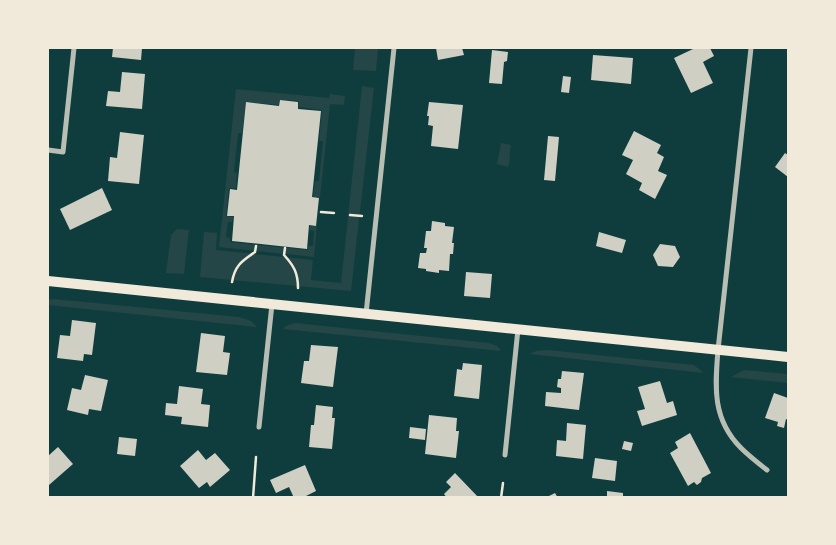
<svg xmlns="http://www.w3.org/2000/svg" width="836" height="545" viewBox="0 0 836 545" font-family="'Asap Condensed',sans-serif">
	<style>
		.green { fill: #244646 }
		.building { fill: #cfcfc3 }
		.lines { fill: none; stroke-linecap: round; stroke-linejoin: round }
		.path { stroke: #f1e9da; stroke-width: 2.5 }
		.minor { stroke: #b8beb3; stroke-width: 5 }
		.secondary { stroke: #f1e9da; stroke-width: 10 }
	</style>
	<rect width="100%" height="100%" fill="#0f3d3e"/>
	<!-- green -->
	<g class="green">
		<path d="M 355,48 L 378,48 L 376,71 L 353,70 Z"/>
		<path d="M 362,86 L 374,88 L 351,291 L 200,277 L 204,232 L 217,233 L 216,250 L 313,260 L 311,280 L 341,283 Z"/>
		<path d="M 236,89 L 329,98 L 330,94 L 345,96 L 344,105 L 330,104 L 320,197 L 313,197 L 315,181 L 319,181 L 323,141 L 319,141 L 322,110 L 299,107 L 299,101 L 279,100 L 279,105 L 246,102 L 242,133 L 238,133 L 234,172 L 237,173 L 236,188 L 229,188 L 226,216 L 233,217 L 232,222 L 228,222 L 226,237 L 230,238 L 230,242 L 307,250 L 308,246 L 313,246 L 314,231 L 309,230 L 310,226 L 317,226 L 314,257 L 219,247 Z"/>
		<path d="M 501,143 L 511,145 C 509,153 511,159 508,167 L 497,164 Z"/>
		<path d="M 177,229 L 189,230 L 184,274 L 166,273 L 171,235 Z"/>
		<path d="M 54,299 L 239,317 L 251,321 L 257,327 L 48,305 L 48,300 Z"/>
		<path d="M 295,323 L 489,343 L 497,346 L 501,351 L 283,329 L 286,326 Z"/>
		<path d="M 548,350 L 694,365 L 704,373 L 530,354 L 536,351 Z"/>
		<path d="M 744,370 L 788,374 L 788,383 L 731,377 Z"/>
	</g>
	<!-- building -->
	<g class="building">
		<path d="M 113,48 L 142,48 L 141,60 L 112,57 Z"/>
		<path d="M 436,48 L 462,48 L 464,55 L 438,60 Z"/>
		<path d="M 693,48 L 710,48 L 714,56 L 703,62 L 713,83 L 691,93 L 674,58 L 693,49 Z"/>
		<path d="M 492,50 L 508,52 L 507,61 L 504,62 L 502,84 L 489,83 Z"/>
		<path d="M 593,55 L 633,58 L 631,84 L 591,80 Z"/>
		<path d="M 122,72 L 145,74 L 142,109 L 106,106 L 108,91 L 120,92 Z"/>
		<path d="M 563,76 L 571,77 L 569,93 L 561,92 Z"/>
		<path d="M 280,100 L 298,102 L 298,109 L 321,111 L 312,197 L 319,198 L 316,226 L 309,225 L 307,249 L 232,241 L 234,216 L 227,216 L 230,189 L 237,190 L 246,102 L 279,106 Z"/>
		<path d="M 429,102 L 463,105 L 458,149 L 431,146 L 433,126 L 428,125 L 429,116 L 427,116 Z"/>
		<path d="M 634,131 L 661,145 L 657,153 L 664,157 L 658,171 L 667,175 L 655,199 L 639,190 L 642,183 L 626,174 L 633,160 L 622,155 Z"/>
		<path d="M 120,132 L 144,135 L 139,184 L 108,181 L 110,157 L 117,158 Z"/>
		<path d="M 548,136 L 559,137 L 555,181 L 544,180 Z"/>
		<path d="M 785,153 L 788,155 L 788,177 L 775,167 Z"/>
		<path d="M 102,188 L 112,210 L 70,230 L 60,209 Z"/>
		<path d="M 432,221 L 445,223 L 445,226 L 454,227 L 452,243 L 454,243 L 453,254 L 450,254 L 449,271 L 439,270 L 439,273 L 426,271 L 426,269 L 418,268 L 420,253 L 426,253 L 427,248 L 424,248 L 426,231 L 431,231 Z"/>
		<path d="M 599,232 L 626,240 L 622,253 L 596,246 Z"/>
		<path d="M 660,244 L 675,246 L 680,257 L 673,267 L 658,266 L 653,255 Z"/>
		<path d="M 466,272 L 492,274 L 490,298 L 464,296 Z"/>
		<path d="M 72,320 L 96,323 L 92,355 L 84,354 L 83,361 L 57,358 L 60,335 L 70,336 Z"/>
		<path d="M 201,333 L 225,336 L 223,352 L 230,353 L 227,375 L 196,372 Z"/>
		<path d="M 311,345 L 338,347 L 333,387 L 301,383 L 304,361 L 309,361 Z"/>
		<path d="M 463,363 L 482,365 L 479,399 L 454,396 L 457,369 L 462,370 Z"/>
		<path d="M 562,371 L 584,373 L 579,410 L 545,406 L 546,392 L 561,393 L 561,388 L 557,387 L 558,379 L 561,379 Z"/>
		<path d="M 85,375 L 108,380 L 101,411 L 89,409 L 88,415 L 67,410 L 72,388 L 81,390 Z"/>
		<path d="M 660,381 L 667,403 L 673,401 L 677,415 L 642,426 L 637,411 L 645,409 L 638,387 Z"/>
		<path d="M 179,386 L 203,389 L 201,404 L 210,405 L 208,427 L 181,424 L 182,417 L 165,415 L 166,403 L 177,404 Z"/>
		<path d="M 774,393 L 788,398 L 788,420 L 786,419 L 784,428 L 777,426 L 778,422 L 765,418 Z"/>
		<path d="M 316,405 L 333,407 L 332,418 L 335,418 L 332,449 L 309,447 L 311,425 L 314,425 Z"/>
		<path d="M 429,415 L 457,418 L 456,431 L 459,431 L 456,458 L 425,454 Z"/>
		<path d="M 567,423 L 586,425 L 583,459 L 556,456 L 557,440 L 566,441 Z"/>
		<path d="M 410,427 L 426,429 L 425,440 L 409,438 Z"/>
		<path d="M 690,433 L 711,473 L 702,478 L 701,482 L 697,485 L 694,482 L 688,486 L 670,453 L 678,448 L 675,442 Z"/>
		<path d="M 119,437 L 137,439 L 135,456 L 117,454 Z"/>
		<path d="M 624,441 L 633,443 L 631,451 L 622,449 Z"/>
		<path d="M 58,447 L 73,464 L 49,485 L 48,483 L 48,456 Z"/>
		<path d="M 198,450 L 206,460 L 215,453 L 230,470 L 210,487 L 207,482 L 199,488 L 180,466 Z"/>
		<path d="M 595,458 L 617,461 L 615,481 L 592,478 Z"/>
		<path d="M 305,465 L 316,491 L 302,498 L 294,498 L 289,487 L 276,493 L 270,480 Z"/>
		<path d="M 455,473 L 479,498 L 447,498 L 444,494 L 451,487 L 446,482 Z"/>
		<path d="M 607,491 L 623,493 L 623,498 L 607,498 Z"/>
		<path d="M 555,493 L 558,498 L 545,498 Z"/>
	</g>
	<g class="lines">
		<!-- path -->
		<g class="path">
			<path d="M 321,212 L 334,213"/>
			<path d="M 350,215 L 362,216"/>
			<path d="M 285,248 L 284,255 C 294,266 298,273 298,288"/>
			<path d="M 232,282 C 235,265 242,261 255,252 L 256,246"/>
			<path d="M 253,498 L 256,457"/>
			<path d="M 501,498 L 503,483"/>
		</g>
		<!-- minor -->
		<g class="minor">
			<path d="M 751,48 L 718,350 C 715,387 712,419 741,448 C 749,456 758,463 767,470"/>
			<path d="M 48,150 L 63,152 L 74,48"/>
			<path d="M 366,314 L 394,48"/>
			<path d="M 259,427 L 272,304"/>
			<path d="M 505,455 L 518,329"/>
		</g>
		<!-- secondary -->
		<path class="secondary" d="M 48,281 L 788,357"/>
	</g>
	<!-- border -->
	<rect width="836" height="545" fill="none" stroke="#f1e9da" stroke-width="98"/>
</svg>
